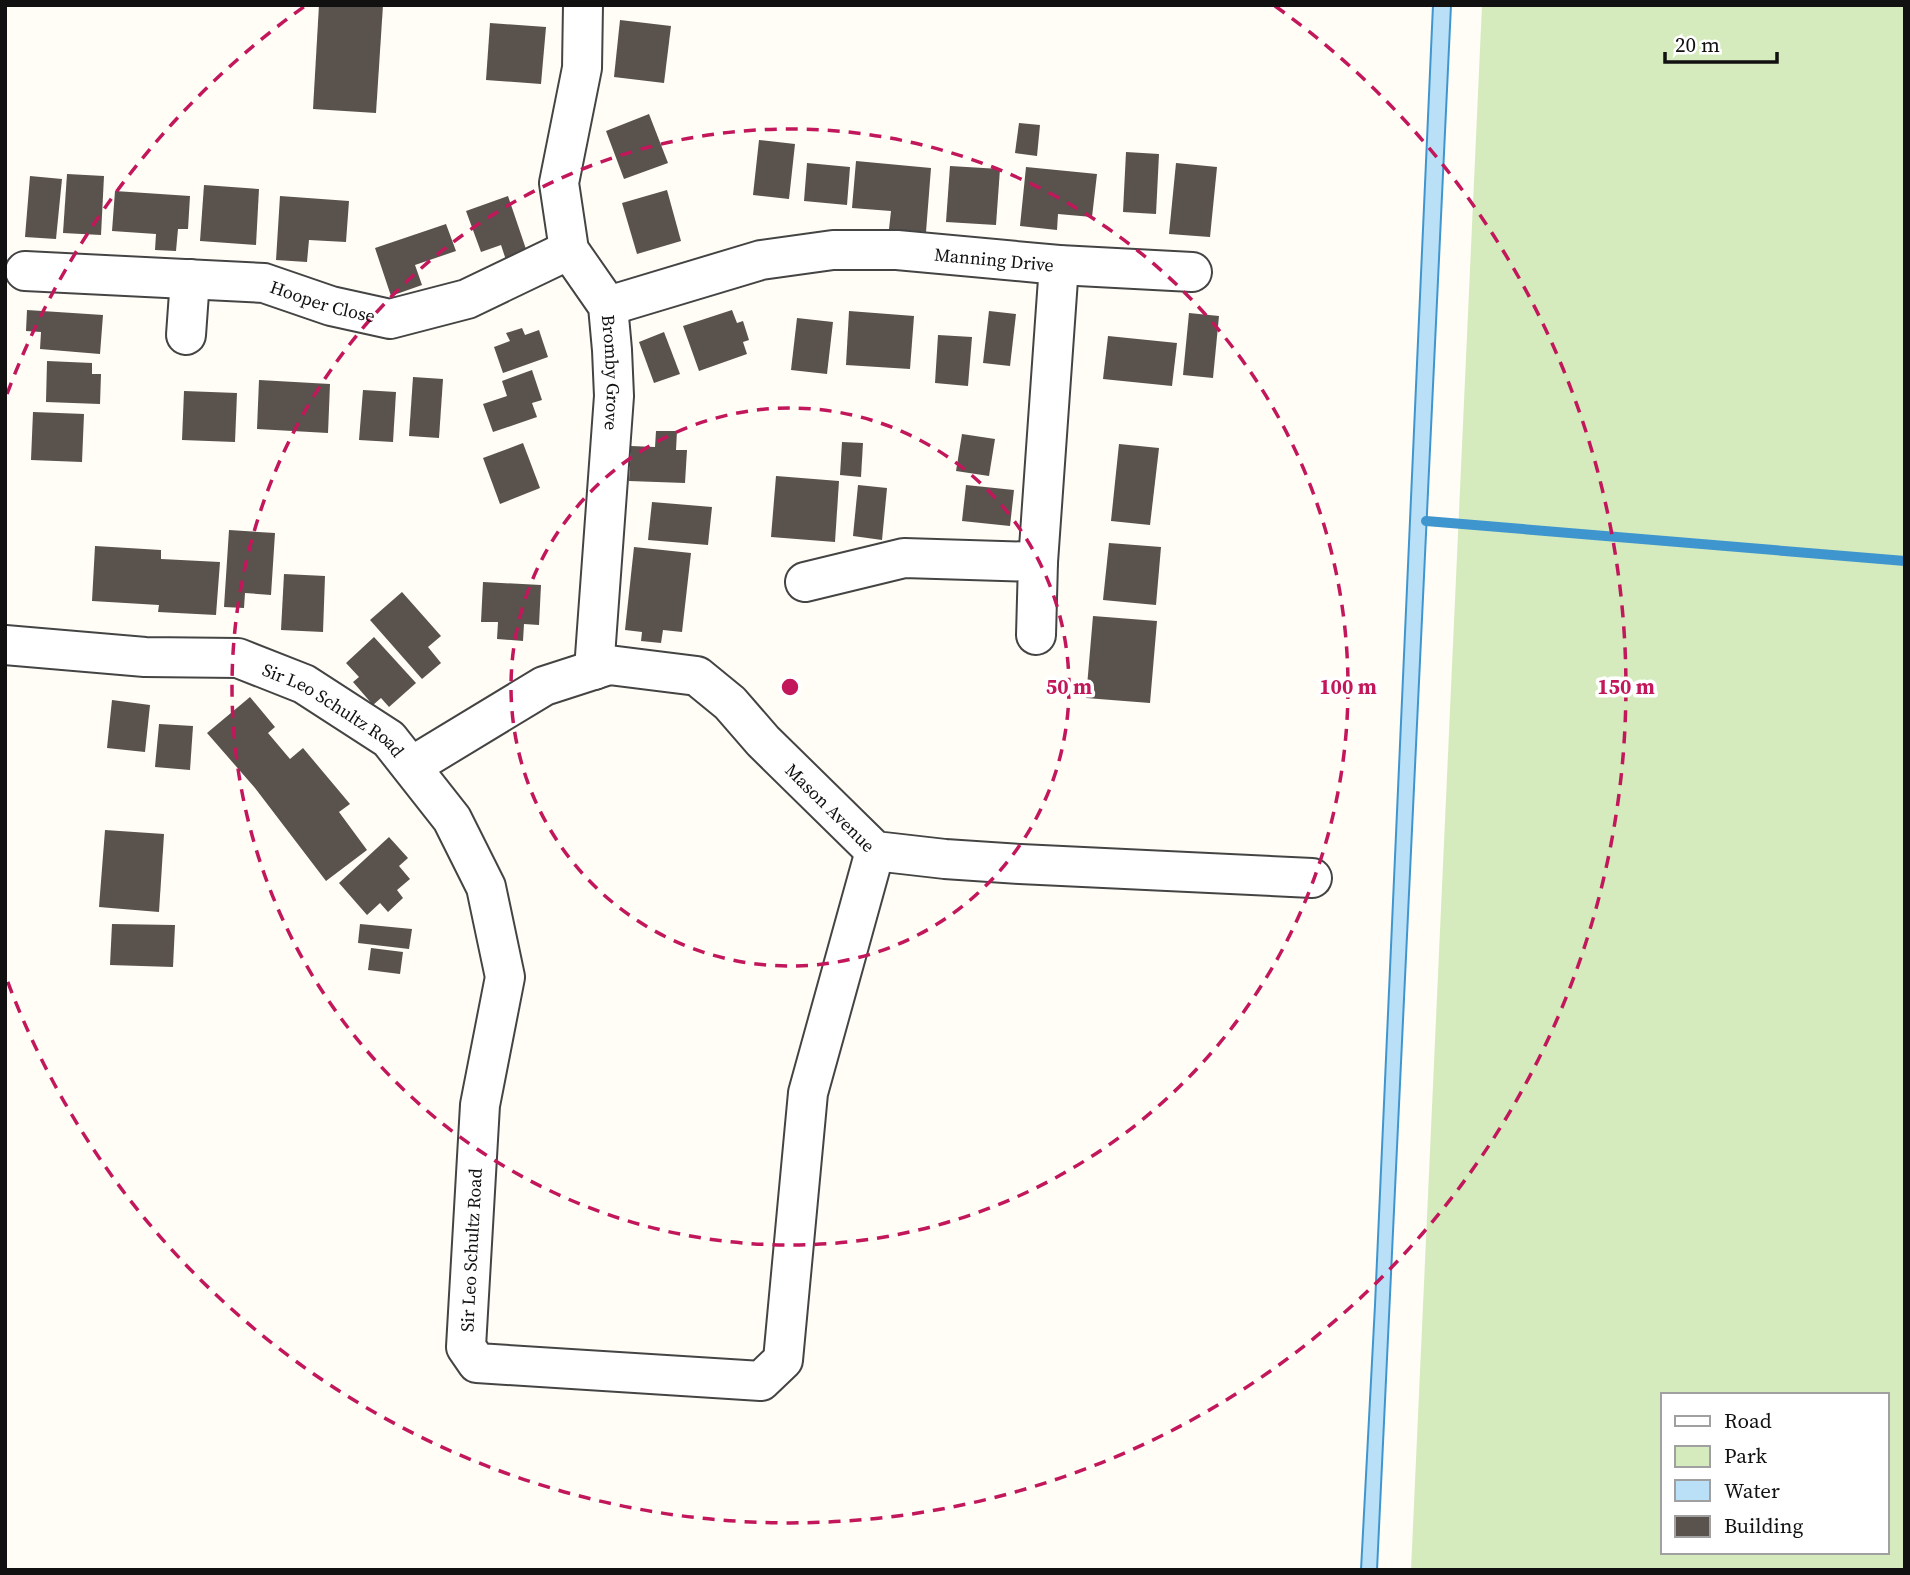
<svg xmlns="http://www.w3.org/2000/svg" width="1910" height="1575" viewBox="0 0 1910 1575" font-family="'Source Serif 4',serif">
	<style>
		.green { fill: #d5ebbd; fill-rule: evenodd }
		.water { fill: #b9e0f7; stroke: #3f96cf; stroke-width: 2 }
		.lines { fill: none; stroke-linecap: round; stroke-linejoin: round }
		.stream { stroke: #3f96cf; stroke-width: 10 }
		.building { fill: #5a524d }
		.minor-casing { stroke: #444; stroke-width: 42 }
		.minor { stroke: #fff; stroke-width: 38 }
		.ring { fill: none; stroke: #c2185b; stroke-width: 3.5; stroke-dasharray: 12 9 }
		.labels { text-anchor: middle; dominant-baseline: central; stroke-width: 7; stroke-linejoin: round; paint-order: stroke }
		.street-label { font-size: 18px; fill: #111; stroke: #fff }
		.centre { fill: #c2185b; stroke: #fff; stroke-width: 3.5 }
		.ring-label { font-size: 21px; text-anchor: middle; font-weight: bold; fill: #c2185b; stroke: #fff; stroke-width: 7; stroke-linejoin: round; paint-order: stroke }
	</style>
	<rect width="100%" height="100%" fill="#fffdf5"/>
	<!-- green -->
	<path class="green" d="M 1482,5 L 1905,5 L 1905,1570 L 1411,1570 ZM 1663,1395 L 1887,1395 L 1887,1552 L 1663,1552 Z"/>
	<!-- water -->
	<path class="water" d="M 1433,5 L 1451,5 L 1377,1570 L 1361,1570 L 1375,1305 Z"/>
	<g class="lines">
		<!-- stream -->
		<path class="stream" d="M 1426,521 L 1905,561"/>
	</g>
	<!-- building -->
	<g class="building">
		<path d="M 319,5 L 383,5 L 376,113 L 313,109 Z"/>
		<path d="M 620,20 L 671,26 L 664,83 L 614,77 Z"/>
		<path d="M 490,23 L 546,27 L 541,84 L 486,80 Z"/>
		<path d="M 649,114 L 668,163 L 624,179 L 606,131 Z"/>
		<path d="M 1019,123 L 1040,125 L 1037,156 L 1015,153 Z"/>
		<path d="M 759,140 L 795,144 L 789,199 L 753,195 Z"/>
		<path d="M 1126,152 L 1159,154 L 1156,214 L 1123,212 Z"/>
		<path d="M 856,161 L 931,168 L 926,232 L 889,229 L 891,211 L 852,208 Z"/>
		<path d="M 807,163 L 850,167 L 847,205 L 804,201 Z"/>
		<path d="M 1176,163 L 1217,167 L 1210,237 L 1169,234 Z"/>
		<path d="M 950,166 L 1000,169 L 996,225 L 946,222 Z"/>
		<path d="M 1026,167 L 1097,174 L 1092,217 L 1058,214 L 1057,230 L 1020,226 Z"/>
		<path d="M 67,174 L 104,176 L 101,235 L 63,233 Z"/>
		<path d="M 30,176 L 62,179 L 56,239 L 25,237 Z"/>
		<path d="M 204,185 L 259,189 L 256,245 L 200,241 Z"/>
		<path d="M 667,190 L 681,241 L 637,254 L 622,203 Z"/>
		<path d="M 115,191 L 190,196 L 188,229 L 178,229 L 176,251 L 155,250 L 156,234 L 112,231 Z"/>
		<path d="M 280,196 L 349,201 L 346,242 L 309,240 L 307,262 L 276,260 Z"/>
		<path d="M 508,196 L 527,252 L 506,260 L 501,245 L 481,252 L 466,211 Z"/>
		<path d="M 446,224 L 456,251 L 415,265 L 422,285 L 391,296 L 375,248 Z"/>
		<path d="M 27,310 L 103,315 L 100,354 L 40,349 L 41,332 L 26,331 Z"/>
		<path d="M 732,310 L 737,323 L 743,321 L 749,340 L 743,342 L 747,354 L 699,371 L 683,326 Z"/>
		<path d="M 849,311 L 914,316 L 910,369 L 846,365 Z"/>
		<path d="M 989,311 L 1016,314 L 1010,366 L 983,363 Z"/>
		<path d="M 1189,313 L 1219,316 L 1213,378 L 1183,375 Z"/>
		<path d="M 797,318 L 833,322 L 827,374 L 791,370 Z"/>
		<path d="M 522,328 L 525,335 L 539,330 L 548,357 L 503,373 L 494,347 L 510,341 L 506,333 Z"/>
		<path d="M 664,332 L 680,374 L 654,383 L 639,342 Z"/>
		<path d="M 938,335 L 972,337 L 968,386 L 935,383 Z"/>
		<path d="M 1108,336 L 1177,343 L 1172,386 L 1103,379 Z"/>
		<path d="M 47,361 L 92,363 L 92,374 L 101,374 L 100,404 L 46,402 Z"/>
		<path d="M 532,370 L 542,400 L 532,403 L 537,417 L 493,432 L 483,404 L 507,396 L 502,381 Z"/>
		<path d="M 413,377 L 443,379 L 439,438 L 409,436 Z"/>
		<path d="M 259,380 L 330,384 L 328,433 L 257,429 Z"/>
		<path d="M 363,390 L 396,392 L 393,442 L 359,440 Z"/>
		<path d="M 184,391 L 237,393 L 235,442 L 182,440 Z"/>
		<path d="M 33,412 L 84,414 L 82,462 L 31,460 Z"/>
		<path d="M 656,431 L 677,431 L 676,450 L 687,450 L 685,483 L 629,481 L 631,446 L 655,447 Z"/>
		<path d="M 962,434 L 995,439 L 989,476 L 956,471 Z"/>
		<path d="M 842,442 L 863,443 L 861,477 L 840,475 Z"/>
		<path d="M 523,443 L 540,488 L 500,504 L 483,458 Z"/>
		<path d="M 1119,444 L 1159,448 L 1150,525 L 1111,521 Z"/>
		<path d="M 776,476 L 839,481 L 835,542 L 771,537 Z"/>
		<path d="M 858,485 L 887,488 L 882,540 L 853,536 Z"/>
		<path d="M 966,485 L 1014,490 L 1010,526 L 962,521 Z"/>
		<path d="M 652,502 L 712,507 L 708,545 L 648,540 Z"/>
		<path d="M 229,530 L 275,533 L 271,595 L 245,593 L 244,608 L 224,607 Z"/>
		<path d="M 1109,543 L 1161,547 L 1156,605 L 1103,600 Z"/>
		<path d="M 95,546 L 161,550 L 161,559 L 220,562 L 216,615 L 158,612 L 159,605 L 92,601 Z"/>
		<path d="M 634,547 L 691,553 L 682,632 L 663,630 L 661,643 L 641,641 L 642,632 L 625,630 Z"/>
		<path d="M 284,574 L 325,576 L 323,632 L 281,630 Z"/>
		<path d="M 483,582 L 541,585 L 539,625 L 524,624 L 523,641 L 497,639 L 498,622 L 481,622 Z"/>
		<path d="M 402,592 L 441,636 L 428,647 L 441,663 L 422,679 L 370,620 Z"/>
		<path d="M 1093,616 L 1157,621 L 1150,703 L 1086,698 Z"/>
		<path d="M 374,637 L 416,683 L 389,707 L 381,698 L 373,705 L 353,682 L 359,677 L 346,663 Z"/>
		<path d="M 250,697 L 275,727 L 268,733 L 290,759 L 303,748 L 350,804 L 339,812 L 367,850 L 326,881 L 255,788 L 207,733 Z"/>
		<path d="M 112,700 L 150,705 L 145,752 L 107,748 Z"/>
		<path d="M 159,724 L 193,726 L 190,770 L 155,767 Z"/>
		<path d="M 105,830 L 164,834 L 159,912 L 99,907 Z"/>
		<path d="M 389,837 L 408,858 L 399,866 L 410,879 L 397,890 L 403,898 L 388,912 L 380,903 L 367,915 L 339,883 Z"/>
		<path d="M 112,924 L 175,925 L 173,967 L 110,965 Z"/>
		<path d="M 360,924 L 412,929 L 409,949 L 358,943 Z"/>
		<path d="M 371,948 L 403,952 L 400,974 L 368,970 Z"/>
	</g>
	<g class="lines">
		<!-- minor casing -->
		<g class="minor-casing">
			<g id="minor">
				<path id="s1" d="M 583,5 L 582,68 L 559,183 L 569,250 L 608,306 L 612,350 L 614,396 L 594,670"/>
				<path id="s2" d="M 25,271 L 264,283 L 331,306 L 390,319 L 467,299 L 569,250"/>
				<path id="s3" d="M 608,306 L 761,260 L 833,250 L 897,250 L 1059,265 L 1192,272"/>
				<path d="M 186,335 L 190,279"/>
				<path d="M 805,582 L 904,558 L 1038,562"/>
				<path d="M 1036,635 L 1038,562 L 1059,265"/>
				<path id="s4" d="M 5,645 L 145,657 L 238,658 L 304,684 L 389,739 L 452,819 L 486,887 L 505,977 L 480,1105 L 466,1347 L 477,1363 L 761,1381 L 783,1360 L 808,1093 L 875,851"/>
				<path id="s5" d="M 412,766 L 544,686 L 609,665 L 697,676 L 730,703 L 763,741 L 875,851 L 945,859 L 1020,864 L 1312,878"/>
			</g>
		</g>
		<!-- minor -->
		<use href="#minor" class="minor"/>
	</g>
	<!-- distance rings -->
	<g class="ring">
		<circle cx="790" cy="687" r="279"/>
		<circle cx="790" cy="687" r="558"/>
		<path d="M7 394A836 836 0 0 1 305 6M1275 6A836 836 0 1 1 7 980"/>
	</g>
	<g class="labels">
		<!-- street labels -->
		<g class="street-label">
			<text stroke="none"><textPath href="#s3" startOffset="394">Manning Drive</textPath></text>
			<text stroke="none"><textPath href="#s2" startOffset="301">Hooper Close</textPath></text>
			<text stroke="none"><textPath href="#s1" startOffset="383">Bromby Grove</textPath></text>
			<text stroke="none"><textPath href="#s4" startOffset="343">Sir Leo Schultz Road</textPath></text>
			<text stroke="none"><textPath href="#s5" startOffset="499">Mason Avenue</textPath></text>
			<text transform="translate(471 1250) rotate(-87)">Sir Leo Schultz Road</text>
		</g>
	</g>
	<circle cx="790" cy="687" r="10" class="centre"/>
	<g class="ring-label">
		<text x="1069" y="694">50 m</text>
		<text x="1348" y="694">100 m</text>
		<text x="1626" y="694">150 m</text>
	</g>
	<!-- border -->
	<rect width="1910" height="1575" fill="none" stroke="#111111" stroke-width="14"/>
	<!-- legend -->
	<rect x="1661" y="1393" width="228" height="161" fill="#ffffff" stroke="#a0a0a0" stroke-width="2"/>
	<rect x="1675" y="1416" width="35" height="10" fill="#ffffff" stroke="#a0a0a0" stroke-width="2"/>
	<text x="1724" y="1428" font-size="21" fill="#111111">Road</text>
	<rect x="1675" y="1446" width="35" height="21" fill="#d5ebbd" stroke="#a0a0a0" stroke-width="2"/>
	<text x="1724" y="1463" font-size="21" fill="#111111">Park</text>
	<rect x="1675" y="1480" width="35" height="21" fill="#b9e0f7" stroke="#a0a0a0" stroke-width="2"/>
	<text x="1724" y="1498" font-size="21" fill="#111111">Water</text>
	<rect x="1675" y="1516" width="35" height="21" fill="#5a524d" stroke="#a0a0a0" stroke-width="2"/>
	<text x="1724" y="1533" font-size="21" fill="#111111">Building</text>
	<!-- scale -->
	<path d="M1665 52v10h112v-10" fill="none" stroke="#111111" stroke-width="3.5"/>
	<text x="1675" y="52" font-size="21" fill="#111111" stroke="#ffffff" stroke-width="5" paint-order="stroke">20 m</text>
</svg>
